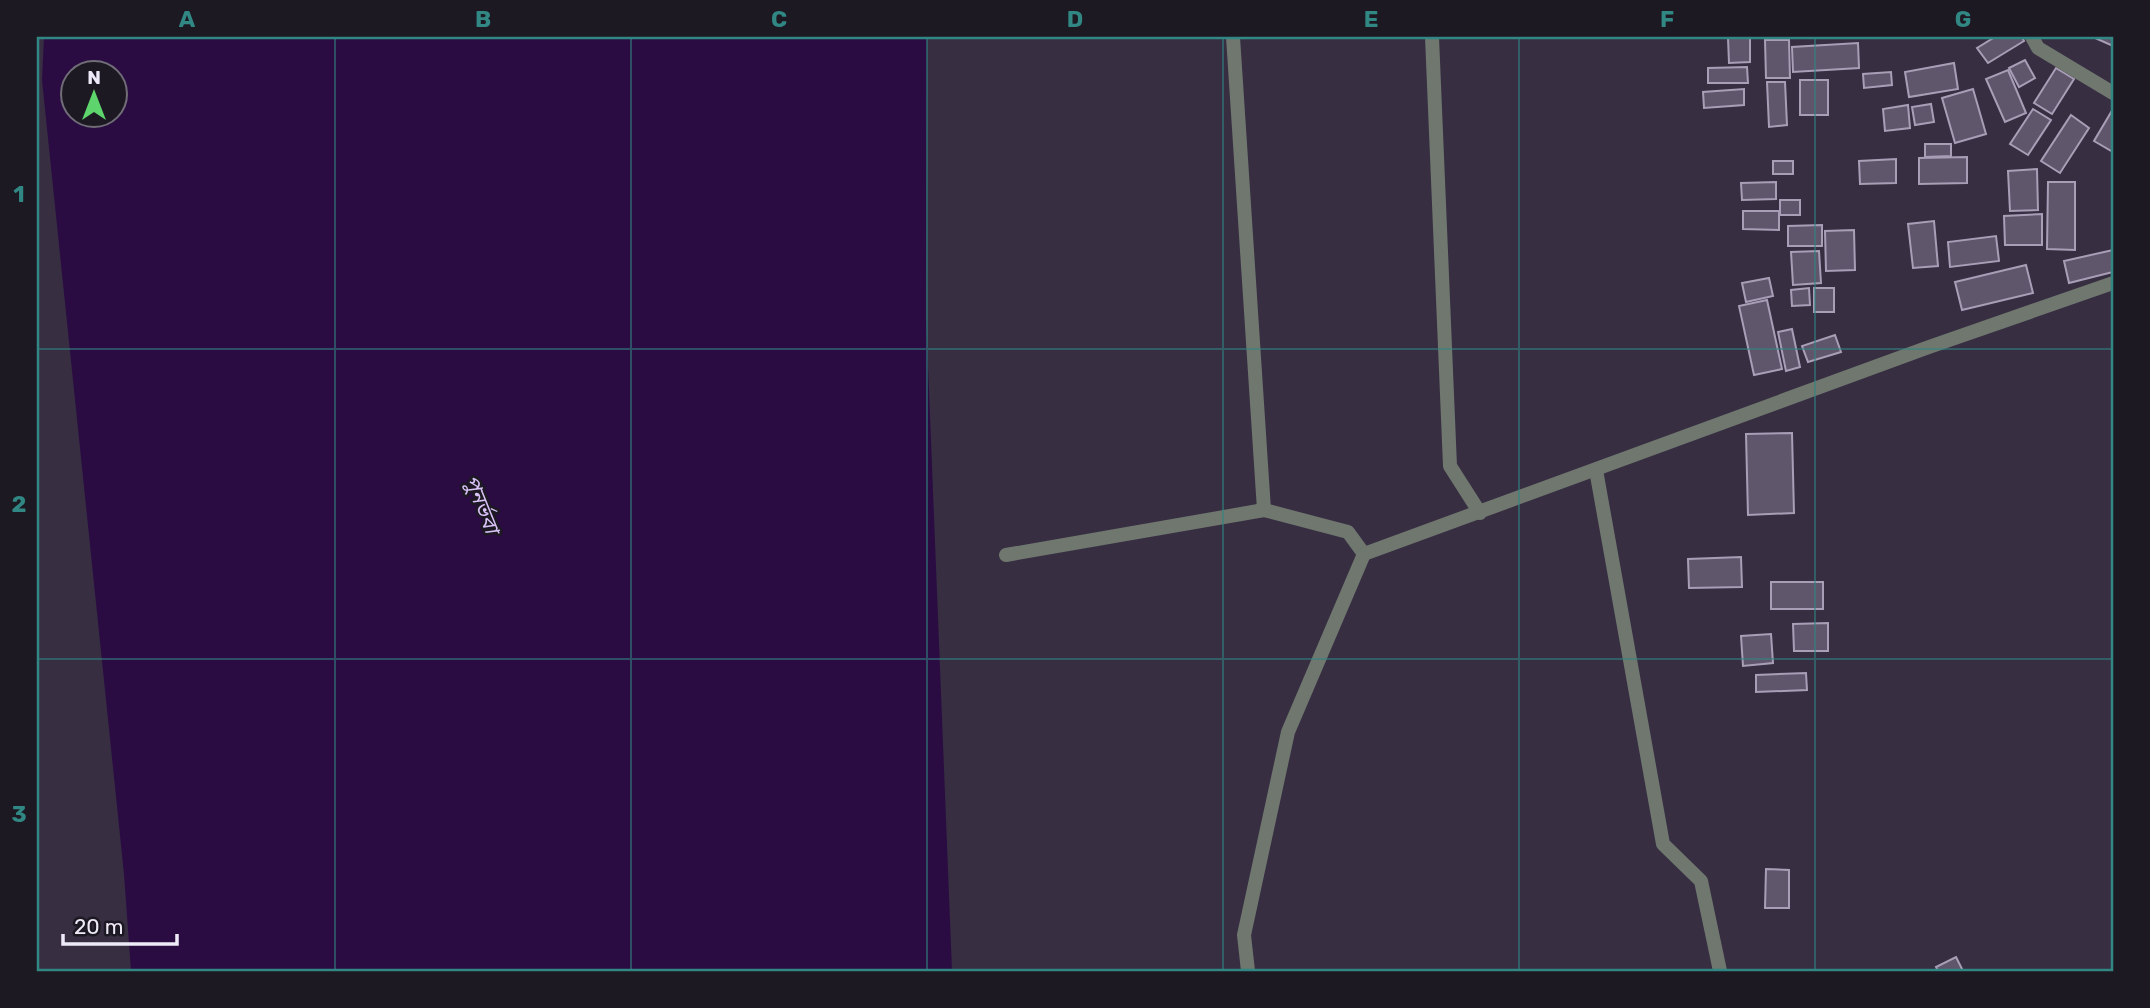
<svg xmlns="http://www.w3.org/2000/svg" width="2150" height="1008" viewBox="0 0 2150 1008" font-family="Rubik,'Noto Sans Bengali',sans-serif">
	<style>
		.water { fill: #2a0c43; fill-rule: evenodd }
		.building { fill: #60566c; stroke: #a89eb6; stroke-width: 2 }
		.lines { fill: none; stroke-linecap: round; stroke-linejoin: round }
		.street { stroke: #6f776f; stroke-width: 14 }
		.grid { fill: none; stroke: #318783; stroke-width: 2; stroke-opacity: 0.55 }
		.labels { text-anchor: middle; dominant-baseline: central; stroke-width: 5; stroke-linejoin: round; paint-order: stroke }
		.water-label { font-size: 21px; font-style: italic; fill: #d8c1f6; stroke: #1c1922 }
		.neatline { fill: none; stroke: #318783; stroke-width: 2.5 }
		.grid-label { font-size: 23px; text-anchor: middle; font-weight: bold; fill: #318783 }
	</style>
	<rect width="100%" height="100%" fill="#372e42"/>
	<!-- water -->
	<path class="water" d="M 44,37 L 927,37 L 926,315 L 952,971 L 131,971 L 124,874 L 42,80 ZM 74,74 L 116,74 L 116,116 L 74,116 Z"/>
	<!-- building -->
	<g class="building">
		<path d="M 1995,37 L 2022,37 L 2024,41 L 1988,63 L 1977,48 Z"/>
		<path d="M 2093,37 L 2113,37 L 2113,46 Z"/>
		<path d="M 1728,38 L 1750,38 L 1750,62 L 1729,63 Z"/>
		<path d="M 1765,40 L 1789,40 L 1790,78 L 1766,78 Z"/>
		<path d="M 1858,43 L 1859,68 L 1793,72 L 1792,47 Z"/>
		<path d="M 2025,60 L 2035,78 L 2019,87 L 2009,68 Z"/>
		<path d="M 1954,63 L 1958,89 L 1909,97 L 1905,72 Z"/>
		<path d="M 1747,67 L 1748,83 L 1708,83 L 1708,68 Z"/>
		<path d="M 2056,68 L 2074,79 L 2052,114 L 2034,103 Z"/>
		<path d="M 2008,70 L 2026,113 L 2005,122 L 1986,79 Z"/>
		<path d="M 1891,72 L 1892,85 L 1864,88 L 1863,74 Z"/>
		<rect x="1800" y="80" width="28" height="35"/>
		<path d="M 1767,82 L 1785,82 L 1787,125 L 1769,127 Z"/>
		<path d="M 1744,89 L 1744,105 L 1704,108 L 1703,92 Z"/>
		<path d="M 1973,89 L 1986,134 L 1955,143 L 1942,98 Z"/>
		<path d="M 1931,104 L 1934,122 L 1915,125 L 1912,107 Z"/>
		<path d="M 1908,105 L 1910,128 L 1885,131 L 1883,109 Z"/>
		<path d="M 2033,109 L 2051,120 L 2028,155 L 2010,144 Z"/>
		<path d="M 2113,109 L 2113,152 L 2094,141 Z"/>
		<path d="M 2071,115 L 2089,128 L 2060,173 L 2041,161 Z"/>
		<path d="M 1925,144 L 1951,144 L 1951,156 L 1925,157 Z"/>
		<path d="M 1967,157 L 1967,183 L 1919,184 L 1919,158 Z"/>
		<path d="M 1896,159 L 1896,183 L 1860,184 L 1859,161 Z"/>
		<rect x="1773" y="161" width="20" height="13"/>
		<path d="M 2037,169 L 2038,210 L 2010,211 L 2008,171 Z"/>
		<path d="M 1776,182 L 1776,199 L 1742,200 L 1741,183 Z"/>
		<path d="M 2048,182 L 2075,182 L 2075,250 L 2047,249 Z"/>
		<rect x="1780" y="200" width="20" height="15"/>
		<path d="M 1743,211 L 1779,211 L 1779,230 L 1743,229 Z"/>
		<path d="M 2042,214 L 2042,245 L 2005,245 L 2004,216 Z"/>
		<path d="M 1934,221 L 1938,266 L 1913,268 L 1908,224 Z"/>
		<path d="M 1822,225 L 1822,246 L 1788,246 L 1788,226 Z"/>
		<path d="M 1854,230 L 1855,270 L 1826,271 L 1825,231 Z"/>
		<path d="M 1996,236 L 1999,261 L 1950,267 L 1948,242 Z"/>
		<path d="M 2113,250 L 2113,272 L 2069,283 L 2064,261 Z"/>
		<path d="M 1819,251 L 1821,283 L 1793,285 L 1791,252 Z"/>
		<path d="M 2026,265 L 2033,293 L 1962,310 L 1955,282 Z"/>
		<path d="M 1769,278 L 1773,296 L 1746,302 L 1742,283 Z"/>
		<path d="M 1809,288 L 1810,305 L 1792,306 L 1791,290 Z"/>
		<rect x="1814" y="288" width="20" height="24"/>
		<path d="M 1767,300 L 1782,369 L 1754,375 L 1739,306 Z"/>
		<path d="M 1792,329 L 1800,367 L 1786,371 L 1778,332 Z"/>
		<path d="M 1835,335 L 1841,352 L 1808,362 L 1802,346 Z"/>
		<path d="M 1792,433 L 1794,513 L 1748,515 L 1746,434 Z"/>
		<path d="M 1741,557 L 1742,587 L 1689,588 L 1688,559 Z"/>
		<rect x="1771" y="582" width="52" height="27"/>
		<path d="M 1828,623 L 1828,651 L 1794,651 L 1793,624 Z"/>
		<path d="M 1771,634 L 1773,663 L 1743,666 L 1741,636 Z"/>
		<path d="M 1806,673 L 1807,690 L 1756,692 L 1756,675 Z"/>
		<path d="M 1766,869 L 1789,870 L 1789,908 L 1765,908 Z"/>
		<path d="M 1956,957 L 1963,971 L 1938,971 L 1936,967 Z"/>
	</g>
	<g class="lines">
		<!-- street -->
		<g class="street">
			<path d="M 1233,37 L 1264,510 L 1348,532 L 1364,554"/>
			<path d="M 1432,37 L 1450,466 L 1480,513"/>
			<path d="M 2032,37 L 2038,48 L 2113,93"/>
			<path d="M 1596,470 L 1663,844 L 1701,881 L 1720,971"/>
			<path d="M 1006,555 L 1264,510"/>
			<path d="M 1248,971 L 1244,935 L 1288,732 L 1364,554 L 1929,347 L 2113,283"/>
		</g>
	</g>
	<!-- grid -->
	<path class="grid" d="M 335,37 L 335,971M 631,37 L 631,971M 927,37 L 927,971M 1223,37 L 1223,971M 1519,37 L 1519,971M 1815,37 L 1815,971M 37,349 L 2113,349M 37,659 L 2113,659"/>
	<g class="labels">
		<!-- water labels -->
		<g class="water-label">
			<text transform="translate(482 504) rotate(68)">পুনর্ভবা</text>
		</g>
	</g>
	<!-- border -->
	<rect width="2150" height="1008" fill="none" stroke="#1c1922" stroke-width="77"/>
	<!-- north arrow -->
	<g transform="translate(94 94)"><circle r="33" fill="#1c1922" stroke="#706d77" stroke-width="2"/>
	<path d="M0-5L12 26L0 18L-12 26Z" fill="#5ed56c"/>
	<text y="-10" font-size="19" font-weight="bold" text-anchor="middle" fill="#efeaf7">N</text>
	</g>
	<!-- scale -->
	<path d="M63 934v10h114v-10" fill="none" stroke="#efeaf7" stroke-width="3.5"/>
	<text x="74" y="934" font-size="21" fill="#efeaf7" stroke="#1c1922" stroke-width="5" paint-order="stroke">20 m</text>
	<rect x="38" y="38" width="2074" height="932" class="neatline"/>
	<g class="grid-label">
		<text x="187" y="27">A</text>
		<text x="483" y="27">B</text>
		<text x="779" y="27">C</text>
		<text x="1075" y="27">D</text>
		<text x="1371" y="27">E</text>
		<text x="1667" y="27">F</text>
		<text x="1963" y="27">G</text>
		<text x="19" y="202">1</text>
		<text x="19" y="512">2</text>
		<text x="19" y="822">3</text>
	</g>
</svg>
